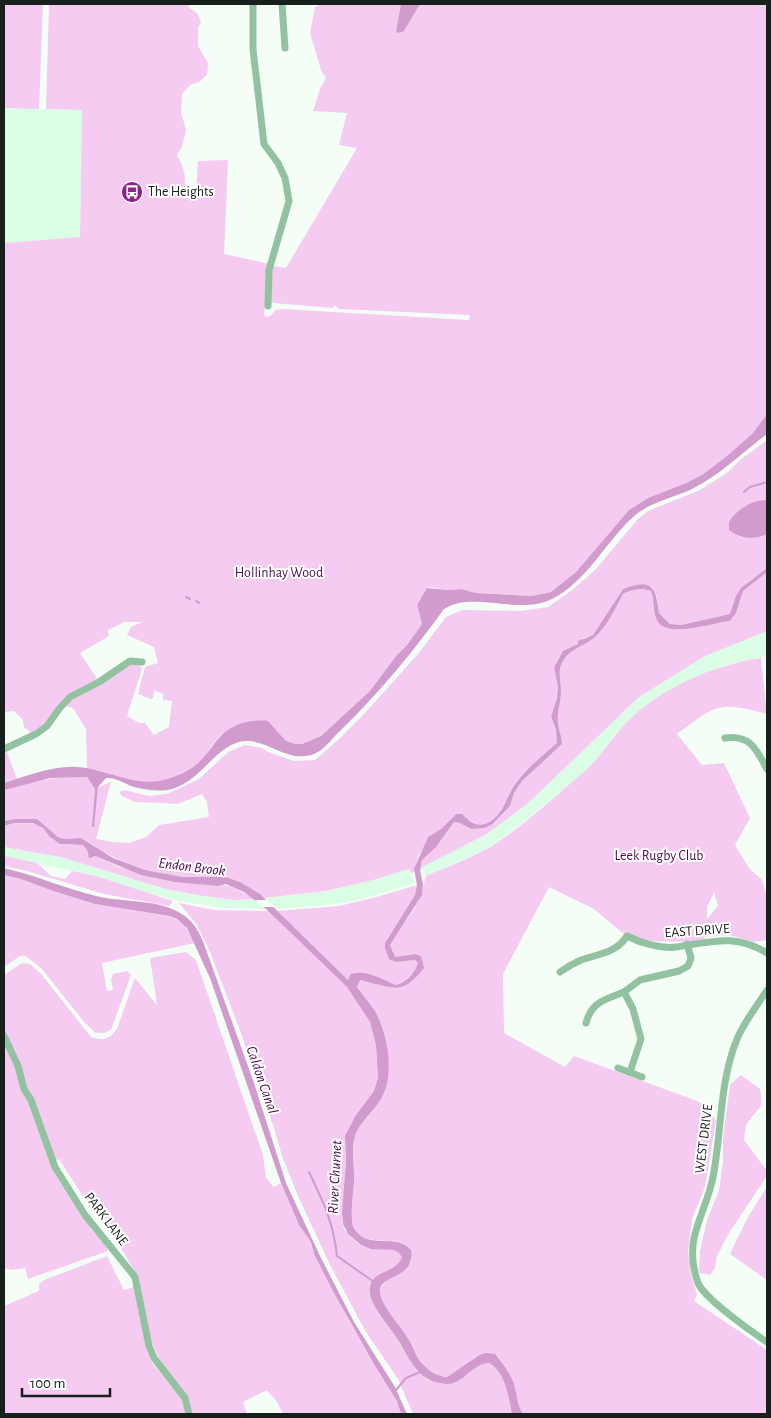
<svg xmlns="http://www.w3.org/2000/svg" width="771" height="1418" viewBox="0 0 771 1418" font-family="'Alegreya Sans',sans-serif">
	<style>
		.built { fill: #dcfde5 }
		.green { fill: #f5cbf2; fill-rule: evenodd }
		.water { fill: #d29bce }
		.pier { fill: #f4fef7 }
		.lines { fill: none; stroke-linecap: round; stroke-linejoin: round }
		.stream { stroke: #d29bce; stroke-width: 2 }
		.minor { stroke: #93c2a1; stroke-width: 7 }
		.labels { text-anchor: middle; dominant-baseline: central; stroke-width: 4; stroke-linejoin: round; paint-order: stroke }
		.poi-label { font-size: 14px; fill: #17201a; stroke: #fff; text-anchor: start }
		.park-label { font-size: 14px; fill: #4e0c4d; stroke: #fff }
		.street-label { font-size: 14px; fill: #17201a; stroke: #fff }
		.water-label { font-size: 15px; font-style: italic; fill: #4b084a; stroke: #fff }
	</style>
	<rect width="100%" height="100%" fill="#f4fef7"/>
	<!-- built -->
	<g class="built">
		<path d="M 4,108 L 82,110 L 80,238 L 4,243 Z"/>
		<path d="M 767,629 L 767,656 L 722,666 L 664,694 L 629,721 L 594,763 L 584,772 L 516,828 L 494,844 L 472,856 L 426,876 L 422,867 L 485,835 L 526,805 L 639,697 L 713,651 Z"/>
		<path d="M 4,847 L 61,857 L 162,888 L 197,895 L 234,900 L 255,899 L 266,909 L 227,908 L 185,902 L 141,891 L 96,876 L 4,856 Z"/>
		<path d="M 409,869 L 415,883 L 355,901 L 319,906 L 275,909 L 264,898 L 325,891 L 373,880 Z"/>
	</g>
	<!-- green -->
	<g class="green">
		<path d="M 4,4 L 43,4 L 39,109 L 4,108 Z"/>
		<path d="M 49,4 L 189,4 L 189,8 L 198,14 L 201,22 L 198,28 L 198,46 L 208,63 L 207,75 L 199,82 L 190,85 L 182,94 L 181,112 L 186,130 L 182,147 L 177,155 C 184,168 187,178 184,193 L 196,193 L 198,161 L 228,160 L 224,254 L 269,264 L 264,316 L 269,317 L 276,310 L 283,309 L 469,320 L 470,315 L 339,309 L 334,305 L 333,308 L 273,303 L 270,301 L 270,279 L 273,266 L 286,268 L 357,148 L 339,145 L 347,113 L 313,111 L 320,89 L 326,78 L 321,70 L 310,33 L 315,7 L 322,4 L 401,4 L 396,31 L 404,31 L 420,4 L 767,4 L 767,414 L 752,434 L 727,456 L 702,475 L 686,483 L 648,498 L 629,510 L 576,572 L 551,592 L 532,596 L 476,593 L 460,589 L 448,590 L 429,587 L 417,605 L 422,624 L 407,645 L 396,656 L 370,691 L 321,736 L 302,744 L 296,744 L 286,741 L 268,721 C 256,720 231,727 221,735 C 214,741 210,750 205,757 C 193,769 175,779 158,782 C 134,786 110,772 87,768 L 86,729 L 73,708 L 66,706 L 70,699 L 129,664 L 139,664 L 142,669 L 127,716 L 139,723 L 145,723 L 154,735 L 169,727 L 172,701 L 163,700 L 163,694 L 154,690 L 153,698 L 151,699 L 138,694 L 145,667 L 158,663 L 154,647 L 127,635 L 131,627 L 142,622 L 125,622 L 108,630 L 109,636 L 80,653 L 98,680 L 68,695 L 57,706 L 45,724 L 31,733 L 24,727 L 23,720 L 14,711 L 4,712 L 4,243 L 80,237 L 82,110 L 46,109 Z"/>
		<path d="M 767,440 L 767,568 L 748,582 L 730,614 L 681,625 L 670,624 L 659,613 L 657,597 L 652,587 L 639,584 L 623,589 L 593,635 L 583,638 L 578,644 L 563,651 L 558,659 L 554,667 L 558,687 L 557,698 L 551,717 L 556,729 L 557,743 C 541,757 520,772 511,791 C 505,803 499,820 485,824 C 473,827 471,820 464,816 C 462,815 459,815 456,814 L 441,829 L 428,837 L 423,849 L 419,855 L 414,872 L 411,873 L 409,869 L 373,880 L 325,891 L 264,898 L 240,882 L 226,877 L 183,877 L 145,870 L 128,864 L 99,850 L 92,844 L 81,838 L 64,839 L 58,837 L 37,819 L 15,819 L 4,821 L 4,790 C 33,781 56,776 87,777 L 95,789 L 93,827 L 98,787 L 111,782 L 96,839 L 113,842 L 129,843 L 146,837 L 159,825 L 209,817 L 207,802 L 202,794 L 178,804 L 161,803 L 135,802 L 122,796 L 119,792 L 124,790 L 149,796 L 167,794 L 199,779 L 228,752 L 245,745 L 262,748 L 268,752 L 294,761 L 315,760 L 340,738 L 365,713 L 418,654 L 446,617 L 462,610 L 520,611 L 548,607 L 571,591 L 595,570 L 638,519 L 648,511 L 700,490 L 728,472 L 740,460 Z"/>
		<path d="M 767,572 L 767,631 L 705,656 L 639,697 L 526,805 L 485,835 L 422,867 L 423,868 L 420,870 L 422,860 L 436,847 L 454,822 L 460,823 L 472,829 L 494,824 L 510,806 L 514,793 L 522,781 L 562,744 C 562,736 558,729 558,722 C 557,711 561,702 561,691 C 561,681 557,670 563,661 C 570,648 586,646 596,636 C 608,625 615,609 623,594 C 631,589 642,588 651,591 C 655,600 652,614 658,622 C 670,638 714,623 730,621 L 736,613 L 743,591 Z"/>
		<path d="M 761,658 L 767,714 C 718,701 717,704 677,734 L 702,765 L 724,763 L 750,818 L 735,845 L 749,868 L 762,880 L 767,896 L 767,940 L 754,942 L 729,935 L 705,937 L 704,942 L 637,941 L 625,935 L 594,909 L 549,887 L 503,974 L 504,1033 L 565,1067 L 574,1056 L 697,1101 L 709,1108 L 716,1121 L 705,1187 L 692,1219 L 688,1251 L 691,1275 L 697,1294 L 694,1301 L 767,1350 L 767,1414 L 523,1414 C 517,1404 518,1399 515,1388 C 512,1375 504,1363 495,1354 L 481,1354 L 447,1377 C 436,1376 427,1369 421,1361 C 415,1355 412,1345 408,1337 C 401,1326 379,1304 380,1291 C 381,1282 404,1267 411,1262 L 411,1250 C 394,1233 368,1248 356,1231 C 353,1228 352,1224 352,1220 C 351,1207 353,1195 354,1182 C 355,1167 350,1148 356,1133 C 363,1118 378,1108 384,1093 C 393,1073 387,1034 377,1015 C 372,1004 363,997 357,987 L 359,980 L 363,981 C 395,988 402,996 424,968 L 414,954 L 395,957 L 390,945 C 399,929 411,916 419,900 C 423,892 423,885 426,876 C 449,866 474,857 495,844 C 527,823 555,796 584,772 C 601,757 612,737 627,722 C 662,687 714,665 761,658 ZM 714,892 L 718,906 L 707,919 L 707,907 Z"/>
		<path d="M 7,752 L 17,779 L 4,783 L 4,753 Z"/>
		<path d="M 14,823 C 22,824 31,822 38,825 C 48,830 51,840 63,844 C 69,846 77,844 83,845 L 87,850 L 88,856 L 95,856 L 119,867 L 201,884 L 218,886 L 222,885 L 231,886 L 255,899 L 234,900 L 197,895 L 162,888 L 61,857 L 4,847 L 4,826 Z"/>
		<path d="M 4,856 L 37,863 L 51,876 L 65,879 L 72,871 L 96,876 L 173,901 L 169,906 L 104,894 L 27,871 L 4,866 Z"/>
		<path d="M 4,875 L 21,879 L 53,891 L 95,904 L 170,916 L 183,923 L 195,943 L 102,963 L 107,991 L 113,990 L 111,980 L 113,974 L 127,971 L 131,975 L 111,1030 L 104,1033 L 96,1033 L 85,1023 L 42,969 L 26,956 L 20,956 L 4,967 Z"/>
		<path d="M 417,885 L 415,895 L 385,943 L 385,948 L 396,962 L 415,960 L 418,963 C 414,974 407,981 396,985 C 382,980 369,971 354,973 L 348,980 L 277,911 L 339,906 L 373,898 Z"/>
		<path d="M 179,903 L 214,910 L 268,911 L 347,987 L 370,1022 L 376,1045 L 378,1077 L 374,1091 L 356,1115 L 345,1143 L 346,1162 L 342,1220 L 344,1229 L 354,1240 L 360,1245 L 365,1247 L 394,1250 L 398,1252 L 402,1257 L 400,1263 L 374,1279 L 371,1285 L 370,1291 L 377,1311 L 395,1335 L 416,1370 L 428,1380 L 449,1384 L 478,1365 L 489,1362 C 505,1371 509,1398 512,1414 L 413,1414 L 398,1379 L 366,1332 L 330,1265 L 298,1196 L 282,1156 L 274,1128 L 239,1028 L 210,952 L 197,925 Z"/>
		<path d="M 186,952 L 196,960 L 263,1155 L 266,1178 L 274,1187 L 281,1183 L 299,1225 L 311,1242 L 314,1254 L 352,1326 L 397,1401 L 401,1414 L 283,1414 L 277,1402 L 267,1390 L 243,1402 L 247,1414 L 191,1414 L 187,1399 L 157,1355 L 151,1340 L 134,1270 L 119,1245 L 91,1209 L 59,1159 L 51,1162 L 91,1229 L 105,1243 L 108,1251 L 28,1279 L 25,1268 L 11,1270 L 4,1268 L 4,975 L 22,963 L 30,964 L 42,975 L 91,1037 L 100,1039 L 104,1039 L 111,1036 L 117,1029 L 135,978 L 157,1005 L 150,958 Z"/>
		<path d="M 741,1075 L 760,1089 C 765,1110 757,1108 747,1124 C 745,1128 745,1135 744,1140 L 767,1171 L 767,1176 L 729,1233 L 717,1256 L 715,1268 L 710,1275 L 699,1273 L 700,1251 L 707,1220 L 719,1190 L 723,1162 L 723,1138 L 730,1085 Z"/>
		<path d="M 767,1187 L 767,1280 L 730,1254 L 748,1217 Z"/>
		<path d="M 107,1256 L 124,1290 L 134,1287 L 146,1347 L 152,1363 L 181,1396 L 187,1414 L 4,1414 L 4,1306 L 39,1291 L 39,1284 L 44,1280 Z"/>
	</g>
	<!-- water -->
	<g class="water">
		<path d="M 401,4 L 420,4 L 404,31 L 398,33 L 396,31 Z"/>
		<path d="M 767,414 L 767,434 C 742,453 719,476 690,490 C 670,499 649,502 632,518 C 605,543 587,581 552,599 C 518,616 474,590 444,609 C 413,652 379,693 341,730 C 333,737 325,749 316,753 C 313,755 308,756 305,756 C 282,759 263,736 239,742 C 215,748 200,781 172,789 C 160,792 146,790 134,787 C 125,784 116,777 106,778 L 98,787 L 94,827 L 92,827 L 95,789 L 87,777 L 50,778 L 4,790 L 4,783 C 27,776 53,765 78,767 C 108,769 136,789 167,779 C 178,776 189,771 198,763 C 205,757 211,748 217,740 C 230,724 249,719 268,721 L 286,741 L 296,744 L 302,744 L 321,736 L 370,691 L 396,656 L 407,645 L 422,624 L 417,605 L 427,588 L 448,590 L 461,589 L 476,593 L 532,596 L 551,592 L 576,572 L 629,510 L 648,498 L 686,483 L 702,475 L 727,456 L 752,434 Z"/>
		<path d="M 764,500 L 767,501 L 767,534 C 754,540 741,539 729,530 L 729,522 C 736,510 751,501 764,500 Z"/>
		<path d="M 767,568 L 767,572 L 743,591 L 736,613 L 730,621 C 713,623 669,638 658,622 C 652,614 655,600 651,591 C 642,588 631,589 623,594 C 615,609 608,625 596,636 C 586,646 570,648 563,661 C 557,670 561,681 561,691 C 561,702 557,711 558,722 C 558,729 562,736 562,744 L 522,781 L 514,793 L 510,806 L 493,824 L 484,828 L 471,829 L 460,823 L 454,822 L 436,847 L 422,860 L 420,870 L 423,884 L 422,895 L 390,945 L 395,957 L 415,954 L 421,956 L 424,968 C 402,996 395,988 363,981 L 360,980 L 357,987 C 363,996 370,1003 375,1011 C 387,1032 394,1071 384,1093 C 378,1108 363,1118 356,1133 C 350,1148 355,1167 354,1182 C 353,1195 351,1207 352,1220 C 352,1224 353,1228 356,1231 C 369,1249 397,1233 411,1250 C 415,1278 384,1274 380,1289 C 378,1303 402,1327 408,1338 C 413,1346 415,1355 421,1362 C 428,1370 436,1376 447,1377 L 481,1354 L 486,1353 L 495,1354 C 503,1363 512,1375 515,1388 C 518,1399 517,1404 523,1414 L 512,1414 C 509,1398 505,1371 489,1363 C 472,1363 463,1385 446,1384 C 437,1383 429,1381 422,1375 C 409,1364 404,1347 394,1334 C 386,1322 376,1312 371,1298 C 370,1294 369,1288 371,1283 C 377,1270 397,1272 402,1257 L 398,1252 L 394,1250 L 371,1249 L 361,1245 L 348,1234 L 343,1224 L 342,1213 L 346,1162 L 345,1136 L 356,1115 L 374,1091 L 378,1077 L 376,1045 L 370,1022 L 347,987 L 266,909 L 244,892 L 226,884 L 218,886 L 175,882 L 141,875 L 95,856 L 89,858 L 87,850 L 83,845 L 60,844 L 50,837 L 43,828 L 33,823 L 14,823 L 4,826 L 4,821 L 15,819 L 37,819 L 58,837 L 64,839 L 81,838 L 113,858 L 145,870 L 183,877 L 226,877 L 240,882 L 260,894 L 348,980 L 351,974 C 367,969 382,980 396,985 C 407,982 414,974 418,963 L 415,960 L 396,962 L 389,959 L 385,948 L 385,943 L 415,895 L 417,885 L 414,869 L 428,837 L 441,829 L 456,814 L 462,814 C 469,820 474,827 485,824 C 500,819 505,803 511,791 C 521,772 541,757 557,743 L 556,729 L 551,717 L 557,698 L 558,687 L 554,667 L 563,651 L 578,644 L 578,641 L 593,635 L 623,589 C 651,578 656,586 659,613 L 670,624 L 681,625 L 730,614 L 736,596 L 741,588 Z"/>
		<path d="M 4,868 C 35,875 64,888 96,896 C 124,903 160,898 185,916 C 194,923 200,933 204,944 L 253,1080 L 286,1183 L 321,1258 L 354,1322 L 395,1387 L 407,1414 L 401,1414 L 397,1401 L 374,1364 L 334,1293 L 314,1254 L 311,1242 L 299,1225 L 281,1183 L 210,978 L 187,928 L 177,919 L 170,916 L 95,904 L 53,891 L 21,879 L 4,875 Z"/>
	</g>
	<!-- pier -->
	<path class="pier" d="M 255,900 L 268,900 L 275,907 L 261,907 Z"/>
	<g class="lines">
		<!-- stream -->
		<g class="stream">
			<path d="M 744,492 L 750,487 L 767,482"/>
			<path d="M 186,597 L 190,599"/>
			<path d="M 196,601 L 199,603"/>
			<path d="M 309,1172 C 323,1201 334,1224 337,1256 L 374,1282"/>
			<path d="M 396,1390 L 406,1378 L 420,1372"/>
		</g>
		<!-- minor -->
		<g class="minor">
			<path d="M 253,4 L 253,49 L 264,144 L 278,163 L 285,178 L 289,201 L 269,270 L 268,306"/>
			<path d="M 282,4 L 285,48"/>
			<path d="M 725,738 C 751,735 756,749 767,769"/>
			<path d="M 4,749 L 36,734 L 47,726 L 59,709 L 70,697 L 99,682 L 130,661 L 142,662"/>
			<path d="M 560,972 C 567,967 574,963 581,960 C 599,954 616,953 627,936 C 641,943 661,949 676,947 C 711,942 735,933 767,953"/>
			<path d="M 767,990 C 757,1006 744,1022 737,1039 C 719,1083 722,1131 713,1177 C 709,1198 699,1217 694,1238 C 691,1253 693,1269 698,1283 C 705,1299 752,1332 767,1342"/>
			<path d="M 586,1023 C 592,1001 605,1000 624,992"/>
			<path d="M 4,1036 L 18,1066 L 24,1089 L 31,1100 L 55,1167 L 85,1215 L 135,1277 L 149,1346 L 154,1358 L 185,1398 L 189,1414"/>
			<path d="M 618,1068 L 642,1077"/>
			<path d="M 630,1072 L 641,1039 L 633,1009 L 624,992 L 640,980 L 679,971 L 688,966 L 691,958 L 687,944"/>
		</g>
	</g>
	<!-- icons -->
	<defs>
		<g id="bus-disc" transform="scale(1.125)"><circle r="9.5" fill="#8b2389" stroke="#fff"/><path d="M-5-6H5V4H4V6H2V4H-2V6H-4V4H-5ZM-3.5-4V0h7V-4ZM-3.5 1.2v1.5H-2V1.2ZM2 1.2v1.5H3.5V1.2Z" fill="#fff"/></g>
	</defs>
	<g fill-rule="evenodd">
		<use href="#bus-disc" x="132" y="192"/>
	</g>
	<g class="labels">
		<!-- poi labels -->
		<g class="poi-label">
			<text x="148" y="192">The Heights</text>
		</g>
		<!-- park labels -->
		<g class="park-label">
			<text x="279" y="573">Hollinhay Wood</text>
			<text x="659" y="856">Leek Rugby Club</text>
		</g>
		<!-- street labels -->
		<g class="street-label">
			<text transform="translate(697 931) rotate(-4)">EAST DRIVE</text>
			<text transform="translate(704 1139) rotate(-83)">WEST DRIVE</text>
			<text transform="translate(106 1219) rotate(53)">PARK LANE</text>
		</g>
		<!-- water labels -->
		<g class="water-label">
			<text transform="translate(192 867) rotate(7)">Endon Brook</text>
			<text transform="translate(262 1080) rotate(71)">Caldon Canal</text>
			<text transform="translate(335 1177) rotate(-87)">River Churnet</text>
		</g>
	</g>
	<!-- border -->
	<rect width="771" height="1418" fill="none" stroke="#17201a" stroke-width="10"/>
	<!-- scale -->
	<path d="M22 1388v8h88v-8" fill="none" stroke="#17201a" stroke-width="2.5"/>
	<text x="30" y="1388" font-size="15" fill="#17201a" stroke="#ffffff" stroke-width="4" paint-order="stroke">100 m</text>
</svg>
